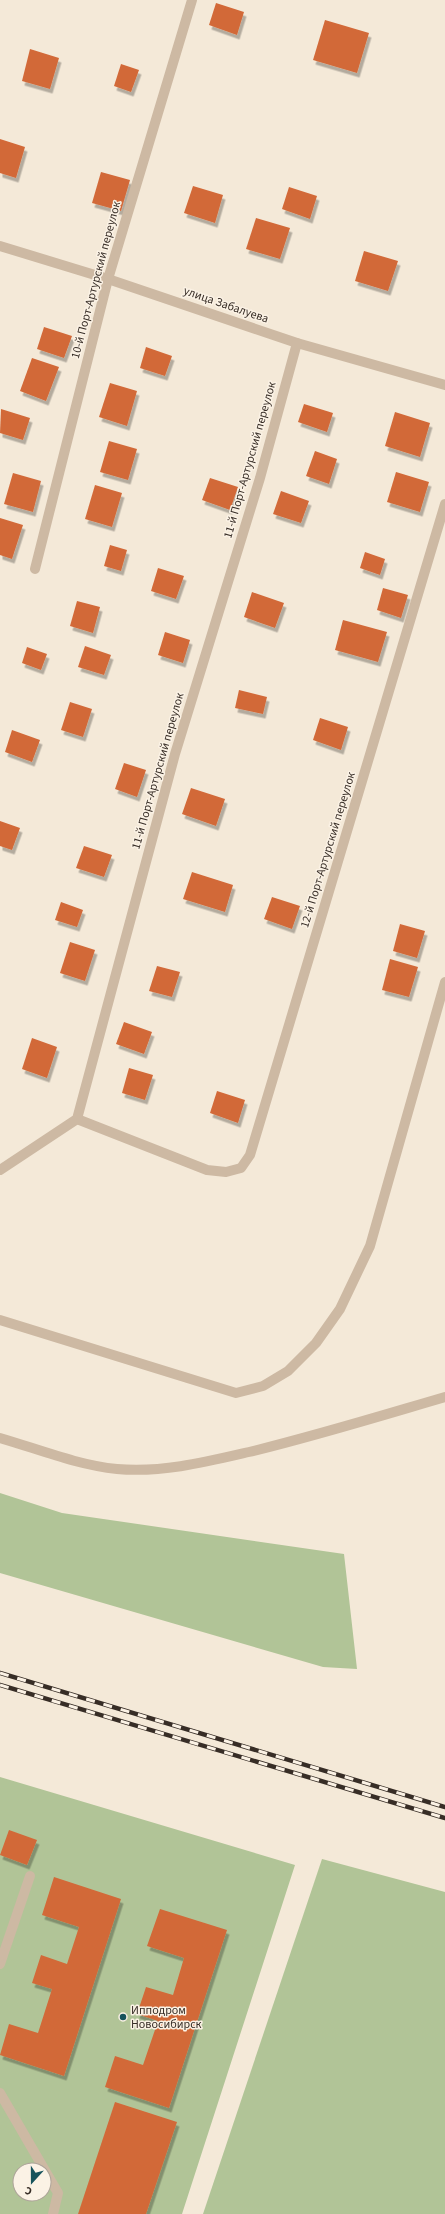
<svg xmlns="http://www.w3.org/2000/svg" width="445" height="2214" viewBox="0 0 445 2214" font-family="'Source Sans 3',sans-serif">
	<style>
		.green { fill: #b1c497; fill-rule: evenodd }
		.building { fill: #d26938; filter: url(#shadow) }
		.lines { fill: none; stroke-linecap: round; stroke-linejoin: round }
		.minor { stroke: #cdb9a3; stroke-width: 10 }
		.rail-casing { stroke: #372d26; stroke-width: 4.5 }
		.rail { stroke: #fbf2e5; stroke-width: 3; stroke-dasharray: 9; stroke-linecap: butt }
		.poi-dot { fill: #17535c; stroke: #fbf2e5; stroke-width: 1.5 }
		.labels { text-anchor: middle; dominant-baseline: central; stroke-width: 3; stroke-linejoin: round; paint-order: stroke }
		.street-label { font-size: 12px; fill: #372d26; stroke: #fbf2e5 }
		.poi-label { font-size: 12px; fill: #372d26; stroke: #fbf2e5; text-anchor: start }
	</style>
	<defs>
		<filter id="shadow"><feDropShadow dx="2.5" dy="4.5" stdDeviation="0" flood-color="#0004"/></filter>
	</defs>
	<rect width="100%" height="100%" fill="#f4e9d8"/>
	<!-- green -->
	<g class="green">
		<path d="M 0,1493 L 62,1513 L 344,1554 L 357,1669 L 323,1667 L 0,1573 Z"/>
		<path d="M 0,1777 L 295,1865 L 182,2214 L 0,2214 ZM 20,2170 L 44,2170 L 44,2194 L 20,2194 Z"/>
		<path d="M 322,1859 L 445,1892 L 445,2214 L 203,2214 Z"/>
	</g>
	<!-- building -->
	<g class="building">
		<path d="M 216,3 L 244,12 L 237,35 L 209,25 Z"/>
		<path d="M 325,20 L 369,33 L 357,73 L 313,60 Z"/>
		<path d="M 30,49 L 59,58 L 50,89 L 22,81 Z"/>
		<path d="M 121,64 L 139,70 L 131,92 L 114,86 Z"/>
		<path d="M 0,139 L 25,147 L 16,178 L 0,173 Z"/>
		<path d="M 101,172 L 130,180 L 121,211 L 92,203 Z"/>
		<path d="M 193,186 L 223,195 L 215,223 L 184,213 Z"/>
		<path d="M 289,187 L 317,196 L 310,219 L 282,209 Z"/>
		<path d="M 256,218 L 290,228 L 280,259 L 246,249 Z"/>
		<path d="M 364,251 L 398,261 L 388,291 L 355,281 Z"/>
		<path d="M 44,327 L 72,336 L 64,358 L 37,349 Z"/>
		<path d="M 146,347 L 172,356 L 165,376 L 140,368 Z"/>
		<path d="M 32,358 L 59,367 L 46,401 L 20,391 Z"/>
		<path d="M 110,383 L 137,391 L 127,426 L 99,417 Z"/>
		<path d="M 304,404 L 333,413 L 327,432 L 298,422 Z"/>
		<path d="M 1,409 L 30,418 L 23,440 L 0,433 Z"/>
		<path d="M 395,412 L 430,423 L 420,457 L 385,446 Z"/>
		<path d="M 109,441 L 137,449 L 128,480 L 100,472 Z"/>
		<path d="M 315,451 L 337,459 L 329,484 L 306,476 Z"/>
		<path d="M 396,472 L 429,482 L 420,512 L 387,502 Z"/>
		<path d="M 13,473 L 41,481 L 33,512 L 4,504 Z"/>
		<path d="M 210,478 L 238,487 L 230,510 L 202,500 Z"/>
		<path d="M 95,485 L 122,493 L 112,527 L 85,519 Z"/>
		<path d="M 281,491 L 309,501 L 301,523 L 273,514 Z"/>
		<path d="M 0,518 L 23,525 L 12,559 L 0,555 Z"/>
		<path d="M 110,545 L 127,550 L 121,571 L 104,566 Z"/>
		<path d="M 365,552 L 385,559 L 380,575 L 360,568 Z"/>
		<path d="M 158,568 L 184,576 L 176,599 L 151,591 Z"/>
		<path d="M 383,588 L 408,595 L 401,618 L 377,610 Z"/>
		<path d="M 252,592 L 284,603 L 275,628 L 244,617 Z"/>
		<path d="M 77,601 L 100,607 L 93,633 L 70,626 Z"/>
		<path d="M 343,620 L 387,632 L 378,662 L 335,650 Z"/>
		<path d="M 165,632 L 190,640 L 183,663 L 158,655 Z"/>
		<path d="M 85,646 L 111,655 L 104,675 L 78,667 Z"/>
		<path d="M 27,647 L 47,654 L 41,670 L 22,663 Z"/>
		<path d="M 239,690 L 267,697 L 263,714 L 235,708 Z"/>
		<path d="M 70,702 L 92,709 L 83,737 L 61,730 Z"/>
		<path d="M 320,718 L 348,727 L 341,750 L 313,740 Z"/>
		<path d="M 12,730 L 40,740 L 32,762 L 5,752 Z"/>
		<path d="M 124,763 L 146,770 L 137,797 L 115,789 Z"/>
		<path d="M 191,788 L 225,799 L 216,826 L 182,814 Z"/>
		<path d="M 0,821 L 20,828 L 12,850 L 0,846 Z"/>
		<path d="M 84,846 L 112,855 L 104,877 L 76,868 Z"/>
		<path d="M 192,872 L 233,885 L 225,912 L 183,899 Z"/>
		<path d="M 272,897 L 300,906 L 292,929 L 264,919 Z"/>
		<path d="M 61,902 L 83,910 L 77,927 L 55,920 Z"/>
		<path d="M 400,924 L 425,931 L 417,958 L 393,951 Z"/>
		<path d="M 70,942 L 95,950 L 85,981 L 60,973 Z"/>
		<path d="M 390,959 L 418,967 L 409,997 L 382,990 Z"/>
		<path d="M 157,966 L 180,972 L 172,997 L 149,991 Z"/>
		<path d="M 124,1022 L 152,1032 L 144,1054 L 116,1044 Z"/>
		<path d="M 32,1038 L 57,1047 L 47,1078 L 22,1069 Z"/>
		<path d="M 129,1068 L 153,1075 L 145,1100 L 122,1093 Z"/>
		<path d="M 217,1091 L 245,1100 L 238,1123 L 210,1113 Z"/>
		<path d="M 9,1830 L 37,1840 L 27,1865 L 0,1855 Z"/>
		<path d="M 54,1877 L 121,1899 L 64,2076 L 0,2055 L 9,2024 L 38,2033 L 52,1989 L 32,1983 L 41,1955 L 67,1964 L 79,1927 L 42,1915 Z"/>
		<path d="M 160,1909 L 227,1930 L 169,2108 L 105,2087 L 115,2056 L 143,2065 L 158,2021 L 137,2014 L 146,1987 L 173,1995 L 184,1958 L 147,1946 Z"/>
		<path d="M 115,2102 L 177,2122 L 146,2214 L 78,2214 Z"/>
	</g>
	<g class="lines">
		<!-- minor -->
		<g class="minor">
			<path d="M 0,246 L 108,279 L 297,343 L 445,385"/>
			<path d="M 35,569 L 108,279 L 192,0"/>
			<path d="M 77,1119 L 207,1170 L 226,1172 L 241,1168 L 250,1155 L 445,504"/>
			<path d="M 0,1170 L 77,1119 L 175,754 L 260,478 L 297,343"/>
			<path d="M 0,1320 L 236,1393 L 263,1386 L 288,1371 L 316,1343 L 340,1309 L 370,1246 L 445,982"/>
			<path d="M 0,1438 C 38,1449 77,1465 117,1469 C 162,1473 206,1462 249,1452 C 315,1436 380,1416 445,1397"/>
			<path d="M 0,1964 L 30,1876"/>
			<path d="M 0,2093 L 58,2193 L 53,2214"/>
		</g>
		<!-- rail casing -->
		<g class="rail-casing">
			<g id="rail">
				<path d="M 0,1673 L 445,1807"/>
				<path d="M 0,1685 L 445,1818"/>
			</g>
		</g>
		<!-- rail -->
		<use href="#rail" class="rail"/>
	</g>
	<!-- markers -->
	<circle class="poi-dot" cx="123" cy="2017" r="4"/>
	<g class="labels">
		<!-- street labels -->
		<g class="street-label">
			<text transform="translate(96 280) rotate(-75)">10-й Порт-Артурский переулок</text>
			<text transform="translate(226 305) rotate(19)">улица Забалуева</text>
			<text transform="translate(250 460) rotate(-74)">11-й Порт-Артурский переулок</text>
			<text transform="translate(158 771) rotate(-74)">11-й Порт-Артурский переулок</text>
			<text transform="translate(328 850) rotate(-73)">12-й Порт-Артурский переулок</text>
		</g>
		<!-- poi labels -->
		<g class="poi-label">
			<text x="131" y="2010">Ипподром<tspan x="131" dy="14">Новосибирск</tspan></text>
		</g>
	</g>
	<!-- north arrow -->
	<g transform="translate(32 2182) rotate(201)"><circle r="19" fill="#fbf2e5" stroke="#ada399"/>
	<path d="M0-3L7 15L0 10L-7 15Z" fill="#17535c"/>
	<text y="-6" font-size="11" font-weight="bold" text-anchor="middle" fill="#372d26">С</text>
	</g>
</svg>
